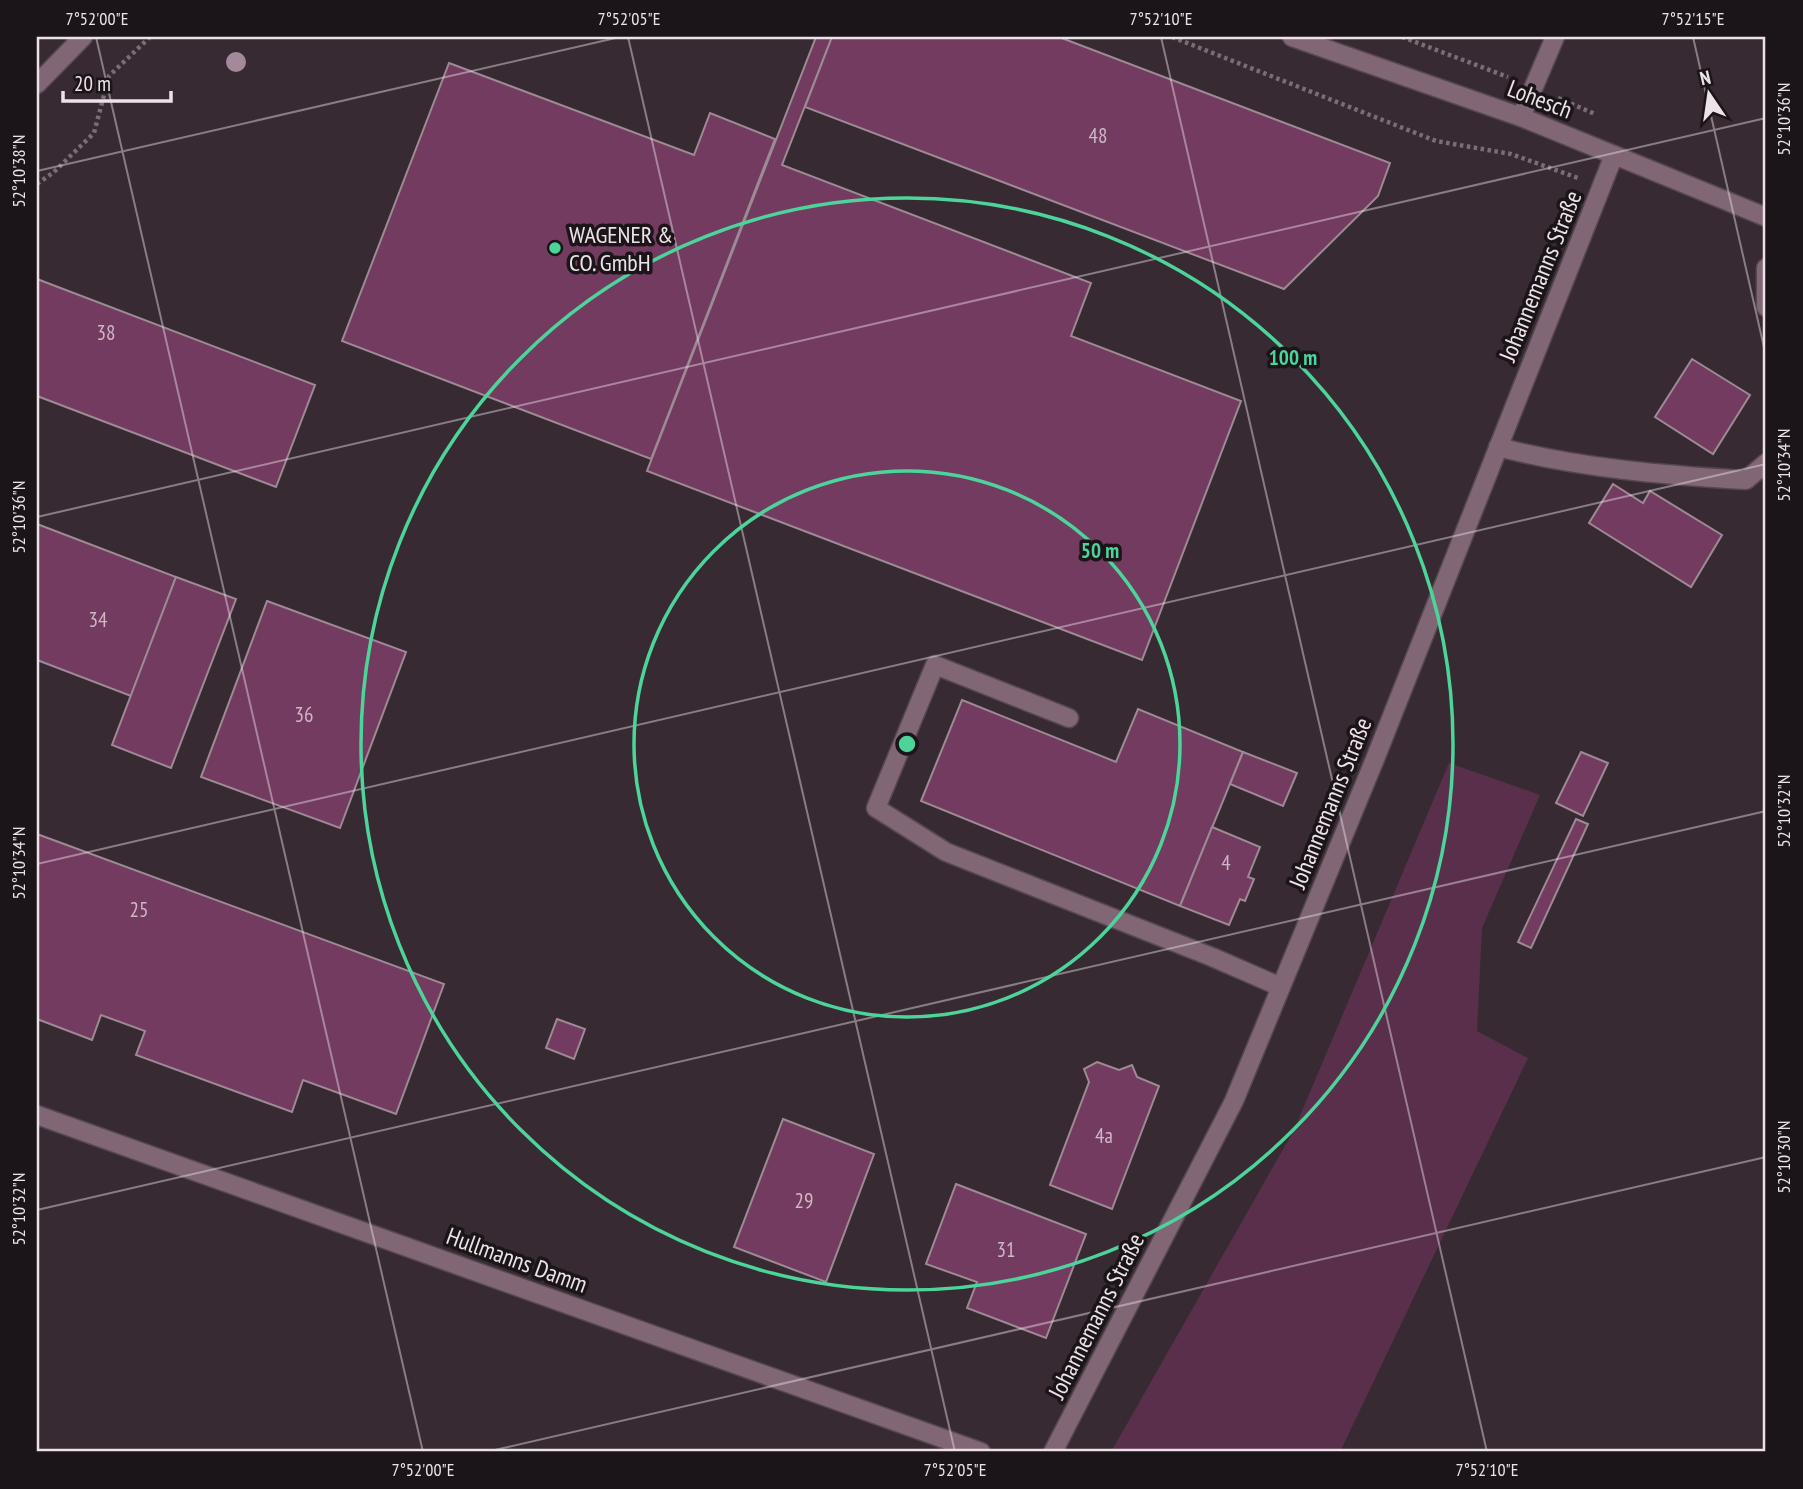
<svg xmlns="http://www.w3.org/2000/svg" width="1803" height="1489" viewBox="0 0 1803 1489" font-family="'PT Sans Narrow',sans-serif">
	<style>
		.green { fill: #5a2f4b }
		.building { fill: #743b60; stroke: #9c8a94; stroke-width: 2 }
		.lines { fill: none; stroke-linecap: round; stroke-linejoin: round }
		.minor-casing { stroke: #554750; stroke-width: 21 }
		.path { stroke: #7a6e76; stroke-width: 4.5; stroke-dasharray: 3.5 3.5; stroke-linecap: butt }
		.minor { stroke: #816676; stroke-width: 18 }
		.tree { fill: #a38999 }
		.ticks { fill: none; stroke: #ece2e8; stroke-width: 2; stroke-opacity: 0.45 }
		.ring { fill: none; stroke: #4cd49b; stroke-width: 3.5 }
		.poi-dot { fill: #4cd49b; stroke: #1b1519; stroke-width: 2.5 }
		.labels { text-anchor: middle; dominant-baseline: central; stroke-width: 7; stroke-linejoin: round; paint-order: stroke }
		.number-label { font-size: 21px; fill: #ceb8c6 }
		.street-label { font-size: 24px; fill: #ece2e8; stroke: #1b1519 }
		.poi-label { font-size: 24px; fill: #ece2e8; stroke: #1b1519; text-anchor: start }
		.centre { fill: #4cd49b; stroke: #1b1519; stroke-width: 3.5 }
		.ring-label { font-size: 21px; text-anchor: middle; font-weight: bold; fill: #4cd49b; stroke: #1b1519; stroke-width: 7; stroke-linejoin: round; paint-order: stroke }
		.neatline { fill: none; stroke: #ece2e8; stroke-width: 2.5 }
		.ticks-label { font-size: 18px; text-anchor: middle; fill: #ece2e8 }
	</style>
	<rect width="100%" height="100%" fill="#382a33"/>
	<!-- green -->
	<path class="green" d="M 1449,763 L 1540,795 L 1482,928 L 1477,1031 L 1528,1058 L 1340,1452 L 1111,1452 L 1294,1130 Z"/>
	<!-- building -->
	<g class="building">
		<path d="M 816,37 L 832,37 L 782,165 L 1091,283 L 1071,336 L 1241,401 L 1142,660 L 647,471 Z"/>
		<path d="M 832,37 L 1059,37 L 1390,163 L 1378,196 L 1284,289 L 805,107 Z"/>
		<path d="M 449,63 L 694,155 L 710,113 L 775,139 L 651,459 L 342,341 Z"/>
		<path d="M 37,279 L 315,385 L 276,487 L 37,396 Z"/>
		<path d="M 1692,359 L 1750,395 L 1713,454 L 1655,417 Z"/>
		<path d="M 1613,484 L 1643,503 L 1650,491 L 1722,535 L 1691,587 L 1589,523 Z"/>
		<path d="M 37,524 L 176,577 L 131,696 L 37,660 Z"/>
		<path d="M 176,577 L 236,599 L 171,768 L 112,745 Z"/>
		<path d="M 267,601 L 406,652 L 340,828 L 201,777 Z"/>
		<path d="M 962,700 L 1116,762 L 1138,709 L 1243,752 L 1180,906 L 921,801 Z"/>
		<path d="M 1243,752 L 1297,773 L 1283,806 L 1230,784 Z"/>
		<path d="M 1581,752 L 1608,763 L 1583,816 L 1556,803 Z"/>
		<path d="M 1576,819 L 1588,824 L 1531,948 L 1518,942 Z"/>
		<path d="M 1212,827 L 1260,847 L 1248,877 L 1254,879 L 1245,901 L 1240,899 L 1229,925 L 1180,906 Z"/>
		<path d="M 37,834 L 444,984 L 396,1114 L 303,1080 L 292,1112 L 136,1055 L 145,1031 L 101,1015 L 92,1040 L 37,1019 Z"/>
		<path d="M 557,1019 L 585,1029 L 574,1059 L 546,1048 Z"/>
		<path d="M 1097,1062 L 1119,1070 L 1132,1065 L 1137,1077 L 1159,1086 L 1112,1209 L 1050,1185 L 1089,1082 L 1084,1069 Z"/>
		<path d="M 783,1119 L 874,1154 L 826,1282 L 734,1247 Z"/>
		<path d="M 956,1184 L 1086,1234 L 1046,1338 L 967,1308 L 977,1282 L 926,1264 Z"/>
	</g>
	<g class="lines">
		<!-- minor casing -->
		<g class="minor-casing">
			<g id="minor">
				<path d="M 1292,37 L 1521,117 L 1766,217"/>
				<path d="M 37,84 L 83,37"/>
				<path d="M 1521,117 L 1555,37"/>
				<path d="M 1766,268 L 1766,307"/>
				<path d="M 1498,447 C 1580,468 1662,475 1746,480 L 1766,463"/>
				<path d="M 1069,718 L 935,665 L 876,808 L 946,852 L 1212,957 L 1281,987"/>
				<path d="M 37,1115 L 981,1452"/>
				<path d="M 1053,1452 L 1234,1101 L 1375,759 L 1614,155"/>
			</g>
		</g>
		<!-- path -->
		<g class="path">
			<path d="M 1172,37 L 1436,141 L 1511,154 L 1578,178"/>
			<path d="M 1402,37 L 1508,77"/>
			<path d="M 1558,98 L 1595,114"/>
			<path d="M 37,184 L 54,172 L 94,133 L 109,76 L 150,37"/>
		</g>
		<!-- minor -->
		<use href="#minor" class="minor"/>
	</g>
	<!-- trees -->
	<circle class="tree" cx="236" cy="62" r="10"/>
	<!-- ticks -->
	<path class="ticks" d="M 96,37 L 423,1452M 628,37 L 955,1452M 1161,37 L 1487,1452M 1693,37 L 1766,356M 37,171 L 620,37M 37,517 L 1766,118M 37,864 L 1766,464M 37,1210 L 1766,811M 486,1452 L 1766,1157"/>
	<!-- distance rings -->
	<g class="ring">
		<circle cx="907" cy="744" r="273"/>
		<circle cx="907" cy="744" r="546"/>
	</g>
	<!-- markers -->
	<circle class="poi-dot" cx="555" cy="248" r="7"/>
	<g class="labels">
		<!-- number labels -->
		<g class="number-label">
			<text x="1098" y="135">48</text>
			<text x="106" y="332">38</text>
			<text x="98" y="619">34</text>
			<text x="304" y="714">36</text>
			<text x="1226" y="862">4</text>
			<text x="139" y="909">25</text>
			<text x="1104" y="1135">4a</text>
			<text x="804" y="1200">29</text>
			<text x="1006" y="1249">31</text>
		</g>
		<!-- street labels -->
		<g class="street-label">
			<text transform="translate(1540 99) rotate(21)">Lohesch</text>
			<text transform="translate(1540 276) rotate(-68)">Johannemanns Straße</text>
			<text transform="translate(1330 803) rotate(-68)">Johannemanns Straße</text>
			<text transform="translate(517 1260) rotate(20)">Hullmanns Damm</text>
			<text transform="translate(1096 1316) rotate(-63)">Johannemanns Straße</text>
		</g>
		<!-- poi labels -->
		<g class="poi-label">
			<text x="569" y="234">WAGENER &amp;<tspan x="569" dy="28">CO. GmbH</tspan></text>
		</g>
	</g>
	<circle cx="907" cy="744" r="10" class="centre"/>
	<g class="ring-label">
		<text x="1293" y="365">100 m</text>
		<text x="1100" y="558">50 m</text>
	</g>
	<!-- border -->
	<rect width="1803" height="1489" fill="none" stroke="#1b1519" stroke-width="77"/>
	<!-- north arrow -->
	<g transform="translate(1709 94) rotate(347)" stroke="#1b1519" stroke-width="5" paint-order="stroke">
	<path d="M0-5L12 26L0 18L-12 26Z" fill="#ece2e8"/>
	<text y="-10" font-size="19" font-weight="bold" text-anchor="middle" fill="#ece2e8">N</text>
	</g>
	<!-- scale -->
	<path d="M63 91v10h108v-10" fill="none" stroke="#ece2e8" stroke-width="3.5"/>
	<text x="74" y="91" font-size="21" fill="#ece2e8" stroke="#1b1519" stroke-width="5" paint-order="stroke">20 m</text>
	<rect x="38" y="38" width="1726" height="1412" class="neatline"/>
	<g class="ticks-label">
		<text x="97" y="25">7°52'00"E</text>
		<text x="629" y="25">7°52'05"E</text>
		<text x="1161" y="25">7°52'10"E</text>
		<text x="1693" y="25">7°52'15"E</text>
		<text transform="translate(1784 119) rotate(-90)" y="6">52°10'36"N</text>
		<text transform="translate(19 171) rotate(-90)" y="6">52°10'38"N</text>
		<text transform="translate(1784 465) rotate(-90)" y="6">52°10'34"N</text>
		<text transform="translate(19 517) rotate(-90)" y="6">52°10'36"N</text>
		<text transform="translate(1784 811) rotate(-90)" y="6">52°10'32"N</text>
		<text transform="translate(19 863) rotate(-90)" y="6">52°10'34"N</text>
		<text transform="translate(1784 1157) rotate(-90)" y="6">52°10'30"N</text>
		<text transform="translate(19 1209) rotate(-90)" y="6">52°10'32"N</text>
		<text x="423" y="1476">7°52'00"E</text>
		<text x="955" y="1476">7°52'05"E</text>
		<text x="1487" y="1476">7°52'10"E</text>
	</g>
</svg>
